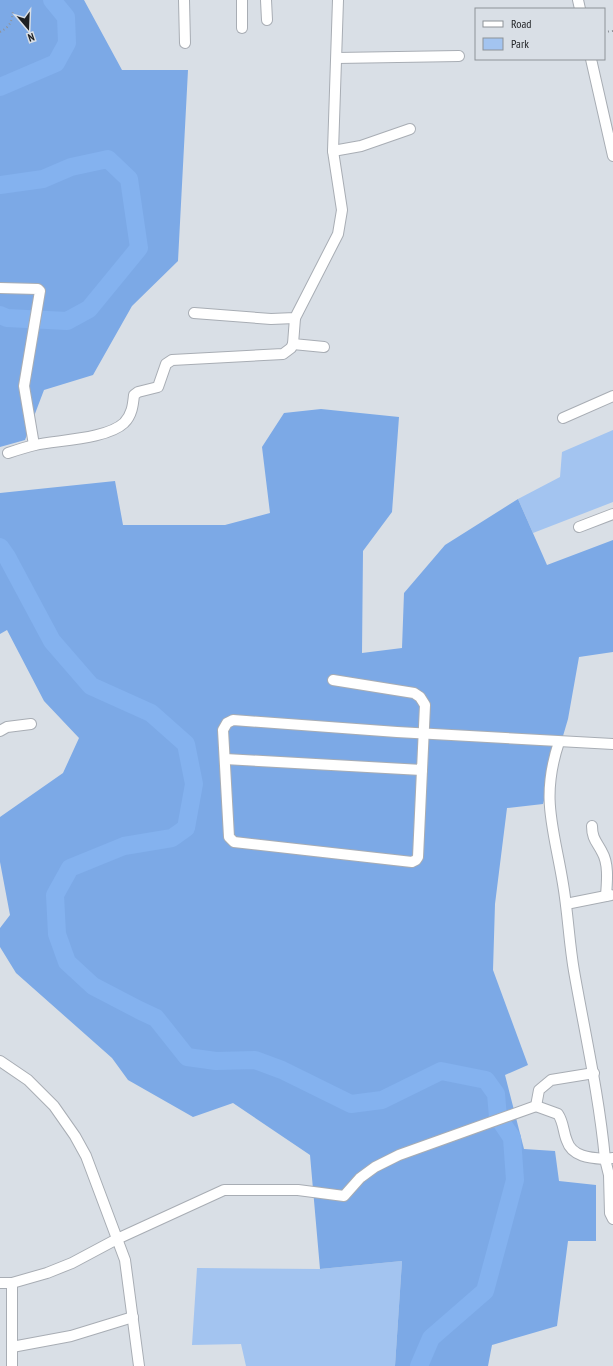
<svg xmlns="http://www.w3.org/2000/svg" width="613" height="1366" viewBox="0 0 613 1366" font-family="'PT Sans Narrow',sans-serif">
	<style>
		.green { fill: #a3c4f0 }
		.forest { fill: #7ca9e6 }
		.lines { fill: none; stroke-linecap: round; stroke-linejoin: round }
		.river { stroke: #84b2ef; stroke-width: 18 }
		.minor-casing { stroke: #a8adb4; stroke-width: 12 }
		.path { stroke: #8f9399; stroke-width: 2; stroke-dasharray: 1 3; stroke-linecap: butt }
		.minor { stroke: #fff; stroke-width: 10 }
	</style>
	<rect width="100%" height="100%" fill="#d9dfe6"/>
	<!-- green -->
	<g class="green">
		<path d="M 613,430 L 613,502 L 533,533 L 518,499 L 560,477 L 562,452 Z"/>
		<path d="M 402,1261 L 395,1366 L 246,1366 L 241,1344 L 192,1345 L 197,1268 L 320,1269 Z"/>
	</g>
	<!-- forest -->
	<g class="forest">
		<path d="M 0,0 L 84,0 L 122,70 L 188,70 L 178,261 L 132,306 L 93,375 L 44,390 L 25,440 L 0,447 Z"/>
		<path d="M 321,409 L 399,417 L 392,512 L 363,551 L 362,653 L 402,648 L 404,593 L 445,545 L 518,499 L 547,565 L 613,540 L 613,652 L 579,657 L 568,719 L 543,804 L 507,808 L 495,904 L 493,970 L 528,1065 L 505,1075 L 524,1149 L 555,1151 L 559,1181 L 596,1185 L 596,1241 L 568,1241 L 557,1326 L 492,1345 L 488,1366 L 395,1366 L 402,1261 L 320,1269 L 310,1155 L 233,1103 L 193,1117 L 128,1080 L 112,1058 L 16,973 L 0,947 L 0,928 L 10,915 L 0,862 L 0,817 L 63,773 L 79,738 L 44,701 L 7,630 L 0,634 L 0,493 L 115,481 L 123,525 L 225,525 L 270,513 L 262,447 L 284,413 Z"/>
	</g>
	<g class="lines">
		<!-- river -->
		<g class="river">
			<path d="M 0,87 L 56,63 L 67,43 L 66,17 L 52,0"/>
			<path d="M 0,185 L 43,179 L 71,167 L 108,159 L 129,179 L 139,248 L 89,309 L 67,321 L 7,318 L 0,315"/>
			<path d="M 0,547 L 7,557 L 52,641 L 91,686 L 151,713 L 186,744 L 194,784 L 186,828 L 172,838 L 124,846 L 70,868 L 55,895 L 57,934 L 67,962 L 93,986 L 139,1010 L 156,1018 L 187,1057 L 216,1061 L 255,1060 L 282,1070 L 351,1104 L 382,1100 L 441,1071 L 486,1080 L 496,1094 L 498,1117 L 512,1138 L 515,1180 L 485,1291 L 431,1338 L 419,1366"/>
		</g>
		<!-- minor casing -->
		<g class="minor-casing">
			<g id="minor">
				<path d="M 184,0 L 185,43"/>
				<path d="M 242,0 L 242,28"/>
				<path d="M 266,0 L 267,20"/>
				<path d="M 578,0 L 580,9"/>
				<path d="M 337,58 L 459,56"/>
				<path d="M 591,59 L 613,156"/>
				<path d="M 333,151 L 361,146 L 410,129"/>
				<path d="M 0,288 L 38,289 L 40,291 L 24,386 L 34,445"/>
				<path d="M 194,313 L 271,319 L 295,318 L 338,234 L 342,210 L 333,151 L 338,0"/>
				<path d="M 295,318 L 293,344 L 324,347"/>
				<path d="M 563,418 L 613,396"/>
				<path d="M 8,453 C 17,450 26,447 35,445 C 58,440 107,439 124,423 C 132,415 133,405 134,395 L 138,392 L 158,387 L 166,364 L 172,360 L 283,354 L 291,348 L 293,344"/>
				<path d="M 579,527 L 613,514"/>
				<path d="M 0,731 L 7,727 L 31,724"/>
				<path d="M 559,742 C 540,799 554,828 563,884 C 568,913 569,942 574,971 C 585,1034 599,1095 605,1159 L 613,1158"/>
				<path d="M 225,759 L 422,770 L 425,705 L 420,697 L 414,693 L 333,680"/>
				<path d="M 422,770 L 418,857 L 416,860 L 412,862 L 234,842 L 229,837 L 223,730 L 227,723 L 233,720 L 397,732 L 613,744"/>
				<path d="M 592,826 C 592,839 597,842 602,852 C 609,864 607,882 606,896"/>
				<path d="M 566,904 L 611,895"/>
				<path d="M 0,1061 L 28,1080 L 54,1106 L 75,1136 L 86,1156 L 125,1260 L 139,1366"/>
				<path d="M 536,1106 L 558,1114 C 564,1123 563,1132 567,1141 C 572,1157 591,1158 605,1159 L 609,1175 L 610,1213 L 613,1219"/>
				<path d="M 0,1283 L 12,1283 L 47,1273 L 72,1263 L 117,1239 L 224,1190 L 298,1190 L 344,1196 L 360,1178 L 375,1167 L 399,1155 L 536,1106 L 539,1090 L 551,1080 L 594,1073"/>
				<path d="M 12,1283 L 12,1366"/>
				<path d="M 12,1347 L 71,1336 L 133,1317"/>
			</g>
		</g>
		<!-- path -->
		<g class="path">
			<path d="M 0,32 C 11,26 12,21 13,10"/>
			<path d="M 604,32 L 613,31"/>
		</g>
		<!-- minor -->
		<use href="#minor" class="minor"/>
	</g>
	<!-- legend -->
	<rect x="475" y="8" width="130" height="52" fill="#d9dfe6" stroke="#8e9398"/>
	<rect x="483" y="21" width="20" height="6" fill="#ffffff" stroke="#8e9398"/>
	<text x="511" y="28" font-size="12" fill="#1e2023">Road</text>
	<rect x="483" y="38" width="20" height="12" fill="#a3c4f0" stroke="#8e9398"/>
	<text x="511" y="48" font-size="12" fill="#1e2023">Park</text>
	<!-- north arrow -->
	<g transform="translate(28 28) rotate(161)" stroke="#d9dfe6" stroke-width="3" paint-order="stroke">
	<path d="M0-3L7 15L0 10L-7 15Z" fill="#1e2023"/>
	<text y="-6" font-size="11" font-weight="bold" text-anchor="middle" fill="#1e2023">N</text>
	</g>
</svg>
